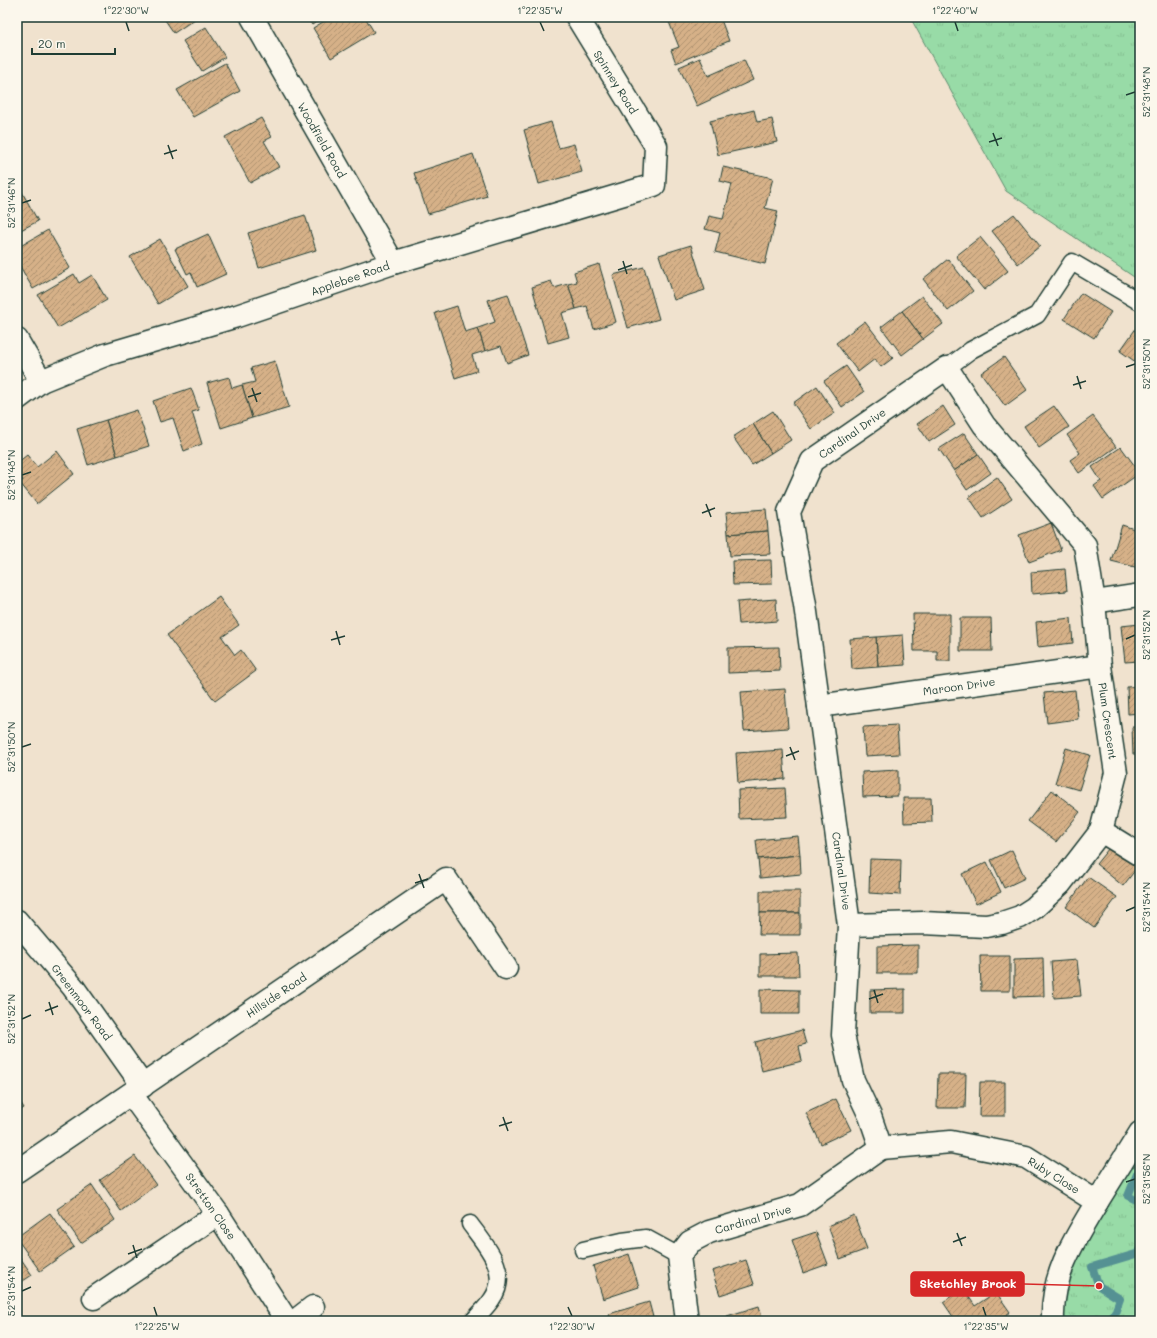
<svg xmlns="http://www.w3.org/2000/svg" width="1157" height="1338" viewBox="0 0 1157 1338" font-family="Mali,sans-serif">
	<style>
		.grass { fill: url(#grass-tufts); stroke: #5c8c6e }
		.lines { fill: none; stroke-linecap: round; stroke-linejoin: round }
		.stream { stroke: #559193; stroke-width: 8 }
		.building { fill: url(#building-hatch); stroke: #1f3d34 }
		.lane-casing { stroke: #1f3d34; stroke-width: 19 }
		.street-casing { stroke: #1f3d34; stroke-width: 25 }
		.lane { stroke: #fbf7ec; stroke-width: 16 }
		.street { stroke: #fbf7ec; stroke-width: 22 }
		.ticks { fill: none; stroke: #1f3d34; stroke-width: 1.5 }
		.labels { text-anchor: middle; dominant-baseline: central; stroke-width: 4; stroke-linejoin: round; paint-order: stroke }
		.street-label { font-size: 11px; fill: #1f3d34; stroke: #fbf7ec }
		.leader { fill: none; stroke: #d62828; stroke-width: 1.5 }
		.callout-dot { fill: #d62828; stroke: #fbf7ec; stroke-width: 1.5 }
		.callout { fill: #d62828; stroke: #d62828; stroke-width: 1.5 }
		.callout-label { font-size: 12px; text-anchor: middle; font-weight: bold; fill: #fff }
		.neatline { fill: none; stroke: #1f3d34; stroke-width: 1.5 }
		.ticks-label { font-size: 10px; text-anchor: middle; fill: #1f3d34 }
	</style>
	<defs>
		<pattern id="grass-tufts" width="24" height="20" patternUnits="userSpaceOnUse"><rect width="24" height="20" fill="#98dba7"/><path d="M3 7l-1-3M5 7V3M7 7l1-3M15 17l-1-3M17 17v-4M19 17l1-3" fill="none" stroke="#83bd90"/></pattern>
		<pattern id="building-hatch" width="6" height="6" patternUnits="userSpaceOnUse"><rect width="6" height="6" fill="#d6b188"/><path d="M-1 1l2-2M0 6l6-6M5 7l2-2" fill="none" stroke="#ad9170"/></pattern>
	</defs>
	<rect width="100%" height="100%" fill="#f0e2ce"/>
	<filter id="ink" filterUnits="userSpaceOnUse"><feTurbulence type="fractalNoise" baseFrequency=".025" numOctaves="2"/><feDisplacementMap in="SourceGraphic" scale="8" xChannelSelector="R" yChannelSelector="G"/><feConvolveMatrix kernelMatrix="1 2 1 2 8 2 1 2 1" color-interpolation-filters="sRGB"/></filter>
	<g filter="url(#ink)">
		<!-- grass -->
		<g class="grass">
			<path d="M 910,17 L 1140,17 L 1140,281 L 1006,191 Z"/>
			<path d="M 1140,1120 L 1140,1321 L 1055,1321 L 1092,1201 L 1129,1133 Z"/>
		</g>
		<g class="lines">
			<!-- stream -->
			<g class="stream">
				<path d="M 1140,1170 L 1137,1174 L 1128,1196 L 1140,1202"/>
				<path d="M 1107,1321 L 1115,1313 L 1120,1299 L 1099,1286 L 1092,1267 L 1139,1253 L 1140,1250"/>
			</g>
		</g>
		<!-- building -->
		<g class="building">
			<path d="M 163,17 L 198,17 L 174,33 Z"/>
			<path d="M 307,17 L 324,17 L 312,25 Z"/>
			<path d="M 331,17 L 365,17 L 374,32 L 331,58 L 313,28 Z"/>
			<path d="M 682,17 L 720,17 L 729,41 L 676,63 L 671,50 L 679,47 L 669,22 Z"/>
			<path d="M 206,27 L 225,57 L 202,71 L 183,41 Z"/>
			<path d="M 700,58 L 708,76 L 744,60 L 753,80 L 697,106 L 679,67 Z"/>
			<path d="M 225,63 L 240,91 L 193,117 L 177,90 Z"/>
			<path d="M 754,110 L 757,122 L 772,119 L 777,142 L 718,155 L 710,121 Z"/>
			<path d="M 261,118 L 272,137 L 264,141 L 279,167 L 250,183 L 225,137 Z"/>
			<path d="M 551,122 L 559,148 L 574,144 L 582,172 L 539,184 L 524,130 Z"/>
			<path d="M 473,154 L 487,196 L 428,214 L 414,173 Z"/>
			<path d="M 723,167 L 773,178 L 765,208 L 778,211 L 765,264 L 715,252 L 720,233 L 705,229 L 709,216 L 723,219 L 732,184 L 720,181 Z"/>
			<path d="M 17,183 L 38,221 L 17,232 Z"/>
			<path d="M 1014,214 L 1040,246 L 1018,264 L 992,231 Z"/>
			<path d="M 305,215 L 316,250 L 259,268 L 248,233 Z"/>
			<path d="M 48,230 L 70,268 L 33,289 L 17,261 L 17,248 Z"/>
			<path d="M 208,234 L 226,274 L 197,287 L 191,272 L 187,274 L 175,249 Z"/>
			<path d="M 980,237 L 1008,271 L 984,290 L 956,256 Z"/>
			<path d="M 160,239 L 188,286 L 158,304 L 130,257 Z"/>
			<path d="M 691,245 L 705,290 L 674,300 L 659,255 Z"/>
			<path d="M 948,259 L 973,291 L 948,311 L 923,279 Z"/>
			<path d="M 599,264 L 616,322 L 594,329 L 587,306 L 576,309 L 568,284 L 577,282 L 574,272 Z"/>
			<path d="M 644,267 L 659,319 L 628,328 L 613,275 Z"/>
			<path d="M 74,274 L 79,283 L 92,275 L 107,300 L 58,328 L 38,295 Z"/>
			<path d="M 551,281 L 554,288 L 568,284 L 576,309 L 562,313 L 569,337 L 548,343 L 532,287 Z"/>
			<path d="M 1081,293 L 1111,312 L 1094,338 L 1064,319 Z"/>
			<path d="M 508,294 L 528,355 L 507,363 L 501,346 L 485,351 L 478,328 L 495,322 L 488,300 Z"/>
			<path d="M 922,296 L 943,324 L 923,339 L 902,311 Z"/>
			<path d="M 457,306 L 465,332 L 478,328 L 485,351 L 472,355 L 477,371 L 455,378 L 435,313 Z"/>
			<path d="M 902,311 L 923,339 L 902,355 L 881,327 Z"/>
			<path d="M 865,321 L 893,358 L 881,367 L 875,359 L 858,372 L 836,343 Z"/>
			<path d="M 1139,324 L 1140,324 L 1140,365 L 1120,351 Z"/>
			<path d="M 1004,357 L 1027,390 L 1005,406 L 981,373 Z"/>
			<path d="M 275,361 L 289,407 L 252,418 L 242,385 L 255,382 L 251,368 Z"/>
			<path d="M 846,366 L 864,392 L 842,407 L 824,381 Z"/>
			<path d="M 229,377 L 232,388 L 242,385 L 252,418 L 221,428 L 207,383 Z"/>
			<path d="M 817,386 L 835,413 L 811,429 L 793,403 Z"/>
			<path d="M 191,388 L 199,410 L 192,412 L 202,444 L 184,451 L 173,418 L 160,422 L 153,401 Z"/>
			<path d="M 943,406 L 955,425 L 929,442 L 917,424 Z"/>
			<path d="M 1054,406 L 1069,427 L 1039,448 L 1024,426 Z"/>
			<path d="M 137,410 L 149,446 L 117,456 L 106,420 Z"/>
			<path d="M 773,411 L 791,440 L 771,453 L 753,424 Z"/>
			<path d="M 1093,416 L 1116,447 L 1079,473 L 1070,460 L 1080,453 L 1067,435 Z"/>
			<path d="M 106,420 L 117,456 L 88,465 L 77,429 Z"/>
			<path d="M 753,424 L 771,453 L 752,465 L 733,437 Z"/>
			<path d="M 964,433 L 978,454 L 954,471 L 939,449 Z"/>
			<path d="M 1121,447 L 1140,473 L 1103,499 L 1094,486 L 1101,481 L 1092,467 Z"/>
			<path d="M 57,451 L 74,474 L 37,504 L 20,483 L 23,480 L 17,473 L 17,463 L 27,455 L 37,467 Z"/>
			<path d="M 978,454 L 991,473 L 967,490 L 954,471 Z"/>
			<path d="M 997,477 L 1012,499 L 983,518 L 969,497 Z"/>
			<path d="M 766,509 L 768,531 L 728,534 L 726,512 Z"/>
			<path d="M 1051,523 L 1061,550 L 1029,562 L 1019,535 Z"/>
			<path d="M 1122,525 L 1140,531 L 1139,568 L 1111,561 Z"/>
			<path d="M 768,531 L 770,554 L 730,556 L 728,534 Z"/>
			<path d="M 771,560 L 772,584 L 733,585 L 732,561 Z"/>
			<path d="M 1065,569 L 1067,591 L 1032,594 L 1031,572 Z"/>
			<path d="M 219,597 L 239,625 L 222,637 L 235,655 L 241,650 L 256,671 L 215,701 L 167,635 Z"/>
			<path d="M 776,599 L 777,621 L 739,624 L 737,602 Z"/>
			<path d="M 913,614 L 950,614 L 950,661 L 937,661 L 937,651 L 914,651 Z"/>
			<path d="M 960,618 L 991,618 L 992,651 L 960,651 Z"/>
			<path d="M 1071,618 L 1073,643 L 1038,647 L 1036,622 Z"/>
			<path d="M 1140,624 L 1140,661 L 1125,662 L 1121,626 Z"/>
			<path d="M 903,635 L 905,665 L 878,667 L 876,637 Z"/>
			<path d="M 876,637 L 878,667 L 852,669 L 850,639 Z"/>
			<path d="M 779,647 L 780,671 L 728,673 L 728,648 Z"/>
			<path d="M 1140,686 L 1140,713 L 1128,714 L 1127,687 Z"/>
			<path d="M 785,689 L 788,728 L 744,731 L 741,692 Z"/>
			<path d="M 1075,690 L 1078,719 L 1047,723 L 1044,693 Z"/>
			<path d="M 897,725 L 899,754 L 865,756 L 863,727 Z"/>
			<path d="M 1132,727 L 1140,727 L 1140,754 L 1133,754 Z"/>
			<path d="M 1066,748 L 1090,755 L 1079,790 L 1055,783 Z"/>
			<path d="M 783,750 L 785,779 L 738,783 L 736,753 Z"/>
			<path d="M 898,770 L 898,796 L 863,797 L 862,772 Z"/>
			<path d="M 785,788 L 787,817 L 739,819 L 738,790 Z"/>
			<path d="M 1052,790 L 1080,812 L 1056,842 L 1028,821 Z"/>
			<path d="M 903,798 L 931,798 L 932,822 L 904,823 Z"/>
			<path d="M 798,836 L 800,855 L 758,859 L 756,840 Z"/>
			<path d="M 1113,843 L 1140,864 L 1123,886 L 1096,864 Z"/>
			<path d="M 1012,850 L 1025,878 L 1004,888 L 991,860 Z"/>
			<path d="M 800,855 L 801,874 L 760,878 L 758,859 Z"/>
			<path d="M 870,859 L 901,860 L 900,895 L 869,893 Z"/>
			<path d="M 987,862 L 1001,892 L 976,904 L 962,874 Z"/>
			<path d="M 1088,877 L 1117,897 L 1094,928 L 1066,907 Z"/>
			<rect x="760" y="891" width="40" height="22"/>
			<path d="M 760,913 L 800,913 L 800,935 L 759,935 Z"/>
			<path d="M 918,945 L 918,973 L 877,973 L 877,946 Z"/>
			<path d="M 798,953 L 799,976 L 760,976 L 760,954 Z"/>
			<path d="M 980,956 L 1010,956 L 1010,991 L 981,991 Z"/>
			<path d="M 1043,958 L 1044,996 L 1014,997 L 1014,959 Z"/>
			<path d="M 1077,960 L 1081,996 L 1054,998 L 1051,962 Z"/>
			<path d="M 760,989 L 799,990 L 799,1014 L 760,1014 Z"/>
			<path d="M 905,989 L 905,1013 L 870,1013 L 870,990 Z"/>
			<path d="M 802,1030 L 806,1044 L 799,1046 L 802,1061 L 762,1071 L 755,1042 Z"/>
			<path d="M 938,1074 L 966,1074 L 965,1108 L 937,1108 Z"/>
			<path d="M 980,1082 L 1005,1082 L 1005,1116 L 979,1116 Z"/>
			<path d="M 17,1097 L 24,1108 L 17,1112 Z"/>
			<path d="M 836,1099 L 851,1130 L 821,1144 L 806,1113 Z"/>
			<path d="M 135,1156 L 156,1185 L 121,1211 L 100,1180 Z"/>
			<path d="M 92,1185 L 115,1220 L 81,1243 L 57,1209 Z"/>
			<path d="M 50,1213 L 74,1247 L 40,1271 L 17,1239 L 17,1237 Z"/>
			<path d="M 854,1215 L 867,1249 L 840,1259 L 828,1226 Z"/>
			<path d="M 816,1232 L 828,1264 L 803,1273 L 792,1240 Z"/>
			<path d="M 17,1253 L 32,1275 L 17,1285 Z"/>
			<path d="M 629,1254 L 639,1287 L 603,1299 L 593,1266 Z"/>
			<path d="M 746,1260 L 754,1284 L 720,1295 L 712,1271 Z"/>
			<path d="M 963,1288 L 975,1306 L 996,1292 L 1010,1312 L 998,1321 L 956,1321 L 943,1302 Z"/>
			<path d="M 649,1302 L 654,1321 L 611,1321 L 609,1314 Z"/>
			<path d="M 759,1306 L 763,1321 L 728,1321 L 727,1316 Z"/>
		</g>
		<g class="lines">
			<!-- lane casing -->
			<g class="lane-casing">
				<g id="lane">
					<path d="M 947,368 L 971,350 L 1037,315 L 1072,262 L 1140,302"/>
					<path d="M 470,1224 C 486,1246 511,1272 492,1299 C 487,1307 479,1314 473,1321"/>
					<path d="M 583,1250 L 622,1241 L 646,1238 L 679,1256"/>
				</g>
			</g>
			<!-- street casing -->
			<g class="street-casing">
				<g id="street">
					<path d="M 252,17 L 393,263"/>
					<path d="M 17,340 L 41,381"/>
					<path d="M 17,399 L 41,381 L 105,355 L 237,316 L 393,263 L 654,185 L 656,146 L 577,17"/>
					<path d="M 1094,602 L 1140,595"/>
					<path d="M 819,706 L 1100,666"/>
					<path d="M 1101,831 L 1140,855"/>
					<path d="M 17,921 L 73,987 L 143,1086"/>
					<path d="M 131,1094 L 218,1214 L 287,1321"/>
					<path d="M 881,1148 L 951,1142 L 1026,1157 L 1097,1202 C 1074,1240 1051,1275 1053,1321"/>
					<path d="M 17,1171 L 446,879 L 506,968"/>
					<path d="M 1097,1202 L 1140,1133"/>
					<path d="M 94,1298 L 218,1214"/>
					<path d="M 295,1321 L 313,1307"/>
					<path d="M 687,1321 L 679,1256 L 690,1242 L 709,1232 L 800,1205 L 881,1148 L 870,1116 L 853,1080 L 843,1035 L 849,925 L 805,605 L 789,512 L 812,461 L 947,368 L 984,425 L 1085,545 L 1094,602 L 1100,666 L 1116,773 L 1101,831 L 1060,884 L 1034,908 L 1020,917 L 1002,923 L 986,926 L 923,923 L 849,925"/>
				</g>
			</g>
			<!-- lane -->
			<use href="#lane" class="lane"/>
			<!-- street -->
			<use href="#street" class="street"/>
		</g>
	</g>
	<!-- ticks -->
	<path class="ticks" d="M 126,22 L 129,31M 540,22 L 544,31M 955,22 L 958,31M 1126,95 L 1135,92M 993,133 L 998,146M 989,142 L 1002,138M 168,145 L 173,159M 164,154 L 177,150M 22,203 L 31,200M 623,261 L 627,274M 618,270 L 632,265M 1126,367 L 1135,364M 1077,376 L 1081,389M 1073,385 L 1086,381M 252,388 L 257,402M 248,397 L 261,393M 22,475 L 31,472M 706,504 L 711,517M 702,513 L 715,508M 336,631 L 340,645M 1126,639 L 1135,635M 331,640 L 345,636M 22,747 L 31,744M 790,747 L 795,760M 786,756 L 799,751M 419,874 L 424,888M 415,883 L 428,879M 1126,911 L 1135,907M 874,990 L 878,1003M 869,999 L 883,994M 49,1002 L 53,1015M 45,1011 L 58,1006M 22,1019 L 31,1015M 503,1117 L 508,1131M 499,1126 L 512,1122M 1126,1182 L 1135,1179M 957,1233 L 962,1246M 953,1242 L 966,1237M 133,1245 L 137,1258M 128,1254 L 142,1249M 22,1291 L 31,1287M 154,1307 L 157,1316M 568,1307 L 572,1316M 983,1307 L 986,1316"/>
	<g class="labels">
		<!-- street labels -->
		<g class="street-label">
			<text transform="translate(616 82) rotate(58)">Spinney Road</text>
			<text transform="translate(322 140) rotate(60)">Woodfield Road</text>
			<text transform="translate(350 278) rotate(-19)">Applebee Road</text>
			<text transform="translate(852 433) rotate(-35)">Cardinal Drive</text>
			<text transform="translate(959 686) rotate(-8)">Maroon Drive</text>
			<text transform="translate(1108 721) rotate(82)">Plum Crescent</text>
			<text transform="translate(842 871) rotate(82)">Cardinal Drive</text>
			<text transform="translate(276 995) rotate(-34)">Hillside Road</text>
			<text transform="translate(82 1002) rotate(53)">Greenmoor Road</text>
			<text transform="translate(1054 1175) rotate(32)">Ruby Close</text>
			<text transform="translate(211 1206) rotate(55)">Stretton Close</text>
			<text transform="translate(753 1219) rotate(-16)">Cardinal Drive</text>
		</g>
	</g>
	<!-- callouts -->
	<path class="leader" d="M1099 1286L1024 1284"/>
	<circle class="callout-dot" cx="1099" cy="1286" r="4"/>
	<rect class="callout" x="911" y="1272" width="113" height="24" rx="4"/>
	<g class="callout-label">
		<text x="968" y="1288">Sketchley Brook</text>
	</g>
	<!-- margin -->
	<rect width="1157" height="1338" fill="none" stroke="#fbf7ec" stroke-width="44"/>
	<!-- scale -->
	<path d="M32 48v6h83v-6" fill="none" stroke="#1f3d34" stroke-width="2"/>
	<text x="38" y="48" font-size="12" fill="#1f3d34" stroke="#fbf7ec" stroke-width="3" paint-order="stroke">20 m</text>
	<rect x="22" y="22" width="1113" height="1294" class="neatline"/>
	<g class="ticks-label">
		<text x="126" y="14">1°22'30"W</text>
		<text x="540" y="14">1°22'35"W</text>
		<text x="955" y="14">1°22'40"W</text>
		<text transform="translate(1146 92) rotate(-90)" y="4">52°31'48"N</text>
		<text transform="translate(11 203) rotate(-90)" y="4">52°31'46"N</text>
		<text transform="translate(1146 364) rotate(-90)" y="4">52°31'50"N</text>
		<text transform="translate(11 475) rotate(-90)" y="4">52°31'48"N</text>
		<text transform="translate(1146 635) rotate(-90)" y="4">52°31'52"N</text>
		<text transform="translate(11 747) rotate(-90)" y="4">52°31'50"N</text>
		<text transform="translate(1146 907) rotate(-90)" y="4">52°31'54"N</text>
		<text transform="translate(11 1019) rotate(-90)" y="4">52°31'52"N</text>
		<text transform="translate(1146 1179) rotate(-90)" y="4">52°31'56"N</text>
		<text transform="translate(11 1291) rotate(-90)" y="4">52°31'54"N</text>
		<text x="157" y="1330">1°22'25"W</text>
		<text x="572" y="1330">1°22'30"W</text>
		<text x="986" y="1330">1°22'35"W</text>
	</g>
</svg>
